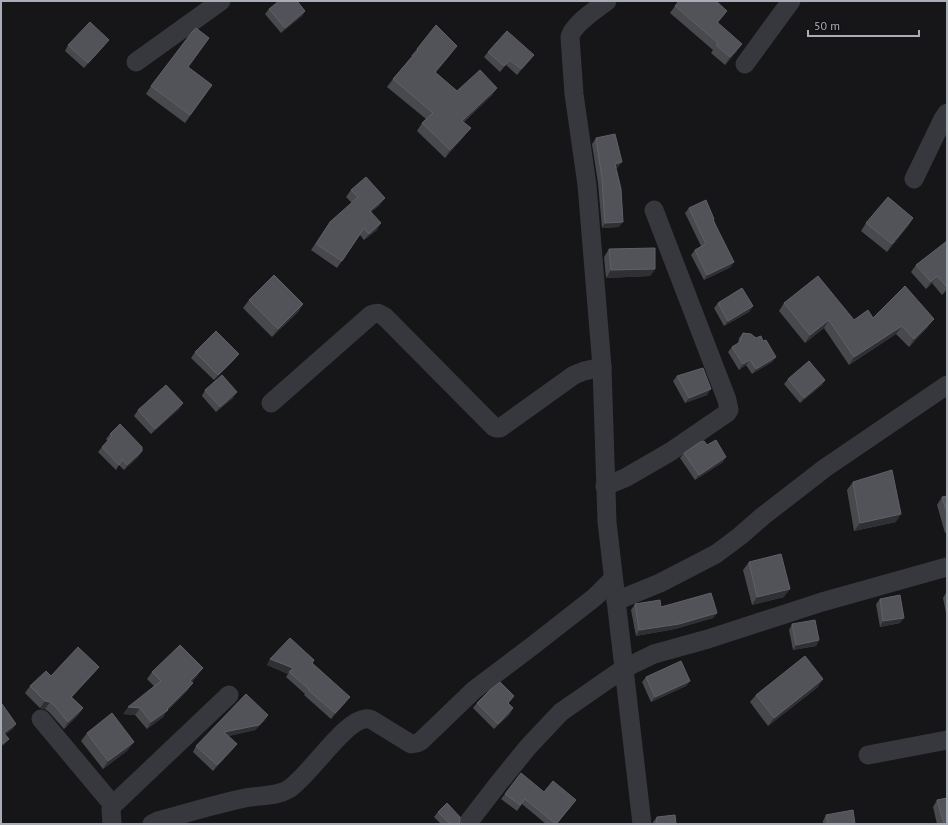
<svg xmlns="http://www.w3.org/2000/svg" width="948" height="825" viewBox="0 0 948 825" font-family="'PT Sans',sans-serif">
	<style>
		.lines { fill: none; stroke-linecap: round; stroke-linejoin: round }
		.minor { stroke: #37383d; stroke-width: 19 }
		.wall { fill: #47494d }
		.shaded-wall { fill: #2f3033 }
		.building { fill: #525359; stroke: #5f6168 }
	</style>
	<rect width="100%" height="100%" fill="#161618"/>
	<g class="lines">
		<!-- minor -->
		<g class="minor">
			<path d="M 607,1 C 597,9 573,24 570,37 L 574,94 L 587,185 L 602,367 L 607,522 L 642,824"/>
			<path d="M 136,62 L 221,1"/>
			<path d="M 745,64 L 791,1"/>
			<path d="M 914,179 L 943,119 L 947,113"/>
			<path d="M 271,403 L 371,315 C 377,312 379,313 385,317 L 494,427 L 496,428 L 500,428 L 574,375 L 584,371 L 602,367"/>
			<path d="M 605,486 L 625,478 L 670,452 L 727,413 L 729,410 L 727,400 L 654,210"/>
			<path d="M 616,601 L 660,583 L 716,554 L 740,536 L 763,516 L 825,468 L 947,385"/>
			<path d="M 41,719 L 113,805"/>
			<path d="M 868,755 L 947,740"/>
			<path d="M 112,824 L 111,809 L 113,805 L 229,695"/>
			<path d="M 152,824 L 158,821 C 187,813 216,804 245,798 C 260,795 276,797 289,789 C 310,775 344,721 365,719 C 368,718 370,719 372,720 L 411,744 L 417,743 L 421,741 L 474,690 L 531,647 L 595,597 L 613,579"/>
			<path d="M 467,824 L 498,784 L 528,747 L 561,712 L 623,669 L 654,654 L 708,639 L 822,602 L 947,567"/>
		</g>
	</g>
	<!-- wall -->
	<g class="wall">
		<path d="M 675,6 L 727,11 L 718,23 L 737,51 L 725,65 L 711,53 L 713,50 L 670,13 Z"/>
		<path d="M 269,9 L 305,11 L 302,16 L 281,33 L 265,14 Z"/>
		<path d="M 68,45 L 105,45 L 84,68 L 65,51 Z"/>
		<path d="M 417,49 L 451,54 L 435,73 L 457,91 L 497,88 L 492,95 L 464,122 L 465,135 L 445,158 L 417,131 L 422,123 L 426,119 L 387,87 L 393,79 L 412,56 L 411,56 Z"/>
		<path d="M 488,52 L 534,55 L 530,60 L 517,75 L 506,65 L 500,72 L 484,57 Z"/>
		<path d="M 188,67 L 212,85 L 185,123 L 146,94 L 151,86 Z"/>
		<path d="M 596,138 L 618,167 L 616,168 L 619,227 L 602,228 L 598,183 L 592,144 Z"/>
		<path d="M 351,190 L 380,205 L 371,212 L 377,230 L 364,240 L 360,235 L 337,268 L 311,250 L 330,222 L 352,203 L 346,197 Z"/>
		<path d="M 689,208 L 714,220 L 731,267 L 704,280 L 691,255 L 695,250 L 701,246 L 685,213 Z"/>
		<path d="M 913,218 L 908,226 L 887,252 L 861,231 L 866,223 Z"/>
		<path d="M 947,241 L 947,290 L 942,295 L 932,283 L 926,289 L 911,272 L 916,265 Z"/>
		<path d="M 609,249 L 655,269 L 650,276 L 606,278 L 604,257 Z"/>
		<path d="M 249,300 L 303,304 L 298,312 L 272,337 L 243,308 Z"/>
		<path d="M 718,303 L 753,306 L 749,312 L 724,326 L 714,308 Z"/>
		<path d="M 784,303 L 854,320 L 873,318 L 928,327 L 909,347 L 896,334 L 849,365 L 824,328 L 805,343 L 779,311 Z"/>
		<path d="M 743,333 L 763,341 L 776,357 L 772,362 L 752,374 L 746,365 L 739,370 L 728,352 L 732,347 L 738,343 L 739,338 Z"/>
		<path d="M 195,352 L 235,359 L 214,380 L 191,358 Z"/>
		<path d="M 677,376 L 707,395 L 685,403 L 673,381 Z"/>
		<path d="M 788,379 L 825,380 L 822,385 L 800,403 L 784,384 Z"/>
		<path d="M 205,390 L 233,398 L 216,412 L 202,396 Z"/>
		<path d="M 183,403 L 179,409 L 151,434 L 134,416 L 138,410 Z"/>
		<path d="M 110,434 L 142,451 L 138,457 L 124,470 L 119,465 L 116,470 L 98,452 L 102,447 L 108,441 L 106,439 Z"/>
		<path d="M 707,445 L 723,462 L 695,480 L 680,458 L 684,453 Z"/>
		<path d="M 853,482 L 896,522 L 854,531 L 847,490 Z"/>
		<path d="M 947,496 L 947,532 L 945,533 L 937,505 L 942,497 Z"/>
		<path d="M 749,562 L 784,597 L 752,605 L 743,570 Z"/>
		<path d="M 947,591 L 947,618 L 943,598 Z"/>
		<path d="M 880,599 L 900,623 L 880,627 L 876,604 Z"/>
		<path d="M 635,604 L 717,613 L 713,618 L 675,629 L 636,636 L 631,610 Z"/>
		<path d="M 792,624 L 819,640 L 816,646 L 793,650 L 789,630 Z"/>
		<path d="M 270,659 L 314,660 L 312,664 L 346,702 L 331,719 L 304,695 L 305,694 L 286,677 L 288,674 L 267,665 Z"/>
		<path d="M 99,667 L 94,673 L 72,697 L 83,708 L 78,715 L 64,729 L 49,712 L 45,709 L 40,708 L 25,693 L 30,686 L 51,676 Z"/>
		<path d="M 152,672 L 198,675 L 192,682 L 188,690 L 165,713 L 163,717 L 147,729 L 135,715 L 123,714 L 154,686 L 147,679 Z"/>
		<path d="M 646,677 L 690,681 L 686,686 L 651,702 L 642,682 Z"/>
		<path d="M 818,687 L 768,726 L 750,702 L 756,695 Z"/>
		<path d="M 514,696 L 508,703 L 510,714 L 494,729 L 473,708 L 477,703 Z"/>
		<path d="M 268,715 L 264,721 L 255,730 L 228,736 L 237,744 L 233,749 L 213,771 L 193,752 L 196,746 Z"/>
		<path d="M 87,733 L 128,750 L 103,769 L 81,741 Z"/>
		<path d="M 544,792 L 572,805 L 557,824 L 546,824 L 522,804 L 517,811 L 501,799 L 505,794 Z"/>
		<path d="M 937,800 L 947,824 L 937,824 L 933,807 Z"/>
		<path d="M 438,812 L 459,824 L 441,824 L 434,817 Z"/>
		<path d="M 826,815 L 855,824 L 823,824 L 823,821 Z"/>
		<path d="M 657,817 L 676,824 L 653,824 L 653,822 Z"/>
	</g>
	<!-- shaded-wall -->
	<g class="shaded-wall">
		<path d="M 305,11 L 302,16 L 281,33 L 285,28 Z"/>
		<path d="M 727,11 L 722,18 L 712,29 L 717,22 Z"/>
		<path d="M 109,40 L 105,45 L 84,68 L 88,63 Z"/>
		<path d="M 742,44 L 737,51 L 725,65 L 730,57 Z"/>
		<path d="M 457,46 L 451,54 L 430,80 L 435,72 Z"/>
		<path d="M 534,55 L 530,60 L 517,75 L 521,69 Z"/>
		<path d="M 510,60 L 506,65 L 500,72 L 504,66 Z"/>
		<path d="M 497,88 L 492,95 L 457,128 L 462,121 Z"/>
		<path d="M 471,128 L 465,135 L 445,158 L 450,150 Z"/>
		<path d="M 622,162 L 618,167 L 611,169 L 615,164 Z"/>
		<path d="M 385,198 L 380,205 L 365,217 L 370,211 Z"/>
		<path d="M 913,218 L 908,226 L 887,252 L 892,244 Z"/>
		<path d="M 623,222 L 619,227 L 602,228 L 605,223 Z"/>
		<path d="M 381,223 L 377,230 L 364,240 L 369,234 Z"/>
		<path d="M 734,262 L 731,267 L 704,280 L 707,275 Z"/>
		<path d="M 655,269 L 650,276 L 606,278 L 611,270 Z"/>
		<path d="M 937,276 L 932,283 L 926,289 L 931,282 Z"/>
		<path d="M 947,288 L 947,290 L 942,295 Z"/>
		<path d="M 303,304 L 298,312 L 272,337 L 278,329 Z"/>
		<path d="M 753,306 L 749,312 L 724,326 L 728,321 Z"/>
		<path d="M 934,319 L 928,327 L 909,347 L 914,339 Z"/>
		<path d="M 829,320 L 824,328 L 805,343 L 810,335 Z"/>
		<path d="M 902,326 L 896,334 L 849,365 L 854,357 Z"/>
		<path d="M 239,354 L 235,359 L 214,380 L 218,375 Z"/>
		<path d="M 776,357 L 772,362 L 752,374 L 756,369 Z"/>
		<path d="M 750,360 L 746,365 L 739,370 L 743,364 Z"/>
		<path d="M 825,380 L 822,385 L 800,403 L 804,398 Z"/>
		<path d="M 711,389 L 707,395 L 685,403 L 689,398 Z"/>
		<path d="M 237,392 L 233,398 L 216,412 L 220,407 Z"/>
		<path d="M 183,403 L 179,409 L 151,434 L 155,429 Z"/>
		<path d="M 142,451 L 138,457 L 124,470 L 127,465 Z"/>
		<path d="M 726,457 L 723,462 L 695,480 L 699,475 Z"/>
		<path d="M 901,514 L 896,522 L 854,531 L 860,523 Z"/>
		<path d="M 790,589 L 784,597 L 752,605 L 757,597 Z"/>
		<path d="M 717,613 L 713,618 L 675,629 L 636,636 L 639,630 Z"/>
		<path d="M 904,618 L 900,623 L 880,627 L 883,621 Z"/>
		<path d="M 819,640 L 816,646 L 793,650 L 796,645 Z"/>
		<path d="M 270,659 L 293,668 L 288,674 L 267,665 Z"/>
		<path d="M 99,667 L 94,673 L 67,703 L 71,697 Z"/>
		<path d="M 203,668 L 198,675 L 186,688 L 190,681 Z"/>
		<path d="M 823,679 L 818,687 L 768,726 L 774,718 Z"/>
		<path d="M 690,681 L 686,686 L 651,702 L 655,697 Z"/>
		<path d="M 193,683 L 188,690 L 165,713 L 163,717 L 147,729 L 151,722 L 167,709 Z"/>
		<path d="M 350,697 L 346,702 L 331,719 L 335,713 Z"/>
		<path d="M 45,701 L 50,702 L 45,709 L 40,708 Z"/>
		<path d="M 128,707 L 140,708 L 135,715 L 123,714 Z"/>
		<path d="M 83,708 L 78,715 L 64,729 L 68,722 Z"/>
		<path d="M 513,708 L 510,714 L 494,729 L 498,724 Z"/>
		<path d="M 268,715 L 264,721 L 255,730 L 221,738 L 224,732 Z"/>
		<path d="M 16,724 L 13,729 L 1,738 L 4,733 Z"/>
		<path d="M 9,739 L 5,744 L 1,747 L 1,745 Z"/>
		<path d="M 134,742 L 128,750 L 103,769 L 108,761 Z"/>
		<path d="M 237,744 L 233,749 L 213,771 L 217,765 Z"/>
	</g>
	<!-- building -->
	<g class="building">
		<path d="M 279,1 L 297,1 L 305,11 L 285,28 L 269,9 Z"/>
		<path d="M 679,1 L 716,1 L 727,11 L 717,22 L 742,44 L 730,57 L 716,45 L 718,43 L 675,6 Z"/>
		<path d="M 90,22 L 109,40 L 88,63 L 68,45 Z"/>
		<path d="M 436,25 L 457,46 L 435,72 L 457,91 L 480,70 L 497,88 L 462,121 L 471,128 L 450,150 L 422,123 L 433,113 L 393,79 L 418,50 L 417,49 Z"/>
		<path d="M 196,28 L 209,38 L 188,67 L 212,85 L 190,115 L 151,86 L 192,32 Z"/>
		<path d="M 507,31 L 534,55 L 521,69 L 510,60 L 504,66 L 488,52 Z"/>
		<path d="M 615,134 L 622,162 L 615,164 L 621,189 L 623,222 L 605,223 L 602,178 L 596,138 Z"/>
		<path d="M 366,177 L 385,198 L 370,211 L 381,223 L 369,234 L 364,228 L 342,261 L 316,244 L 330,222 L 358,197 L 351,190 Z"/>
		<path d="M 888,197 L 913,218 L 892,244 L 866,223 Z"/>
		<path d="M 706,200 L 714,219 L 713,220 L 734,262 L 707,275 L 695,250 L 706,244 L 689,208 Z"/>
		<path d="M 947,241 L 947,287 L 937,276 L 931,282 L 916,265 Z"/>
		<path d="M 655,248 L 655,269 L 611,270 L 609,249 Z"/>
		<path d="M 274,275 L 303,304 L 278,329 L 249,300 Z"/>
		<path d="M 818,276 L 854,320 L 868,310 L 873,318 L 905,286 L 934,319 L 914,339 L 902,326 L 854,357 L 829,320 L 810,335 L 784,303 Z"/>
		<path d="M 742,288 L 753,306 L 728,321 L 718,303 Z"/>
		<path d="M 216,331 L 239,354 L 218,375 L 195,352 Z"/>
		<path d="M 743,333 L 751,334 L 756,338 L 761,336 L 763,341 L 766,340 L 776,357 L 756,369 L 750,360 L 743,364 L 732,347 L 740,342 Z"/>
		<path d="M 809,361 L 825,380 L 804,398 L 788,379 Z"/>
		<path d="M 703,368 L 711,389 L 689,398 L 677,376 Z"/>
		<path d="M 222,375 L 237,392 L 220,407 L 205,390 Z"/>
		<path d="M 166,385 L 183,403 L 155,429 L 138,410 Z"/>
		<path d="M 120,424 L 142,447 L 142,451 L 127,465 L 122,459 L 119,465 L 102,447 L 112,436 L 110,434 Z"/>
		<path d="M 716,440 L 726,457 L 699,475 L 684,453 L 700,442 L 704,441 L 707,445 Z"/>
		<path d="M 892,470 L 901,514 L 860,523 L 853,482 Z"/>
		<path d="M 947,496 L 947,513 L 942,497 Z"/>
		<path d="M 781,554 L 790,589 L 757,597 L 749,562 Z"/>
		<path d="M 711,593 L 717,613 L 679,624 L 639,630 L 635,604 L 660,600 L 661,607 Z"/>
		<path d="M 900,595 L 904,618 L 883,621 L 880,599 Z"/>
		<path d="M 815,620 L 819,640 L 796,645 L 792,624 Z"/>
		<path d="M 290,638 L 314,660 L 312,663 L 350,697 L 335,713 L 308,690 L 309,689 L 289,672 L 293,668 L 270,659 Z"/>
		<path d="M 180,645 L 203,668 L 190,681 L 193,683 L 167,709 L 168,710 L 151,722 L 140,708 L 128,707 L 161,681 L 152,672 Z"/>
		<path d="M 78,647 L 99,667 L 71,697 L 83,708 L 68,722 L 54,705 L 50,702 L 45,701 L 30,686 L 46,671 L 51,676 Z"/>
		<path d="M 805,656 L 823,679 L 774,718 L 756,695 Z"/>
		<path d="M 681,661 L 690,681 L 655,697 L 646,677 Z"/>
		<path d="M 500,682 L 514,696 L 508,703 L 513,708 L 498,724 L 477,703 L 491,689 Z"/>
		<path d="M 246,694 L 268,715 L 259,725 L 224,732 L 237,744 L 217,765 L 196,746 Z"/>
		<path d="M 2,704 L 16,724 L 4,733 L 9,739 L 1,745 L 1,705 Z"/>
		<path d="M 112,713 L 134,742 L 108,761 L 87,733 Z"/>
		<path d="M 521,773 L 544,792 L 553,781 L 576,800 L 556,824 L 525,799 L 520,805 L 505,794 Z"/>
		<path d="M 947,798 L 947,824 L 944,824 L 937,800 Z"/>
		<path d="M 447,803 L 460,817 L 460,822 L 458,824 L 450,824 L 438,812 Z"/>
		<path d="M 853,810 L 855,824 L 828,824 L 826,815 Z"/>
		<path d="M 675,815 L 676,824 L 655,824 L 656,823 L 657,817 Z"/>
	</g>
	<!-- border -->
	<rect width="948" height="825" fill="none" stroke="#a8adb8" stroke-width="4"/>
	<!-- scale -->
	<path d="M808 30v6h111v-6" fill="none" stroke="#a8adb8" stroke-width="2"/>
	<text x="814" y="30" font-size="12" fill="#a8adb8" stroke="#111113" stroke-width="3" paint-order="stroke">50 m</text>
</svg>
